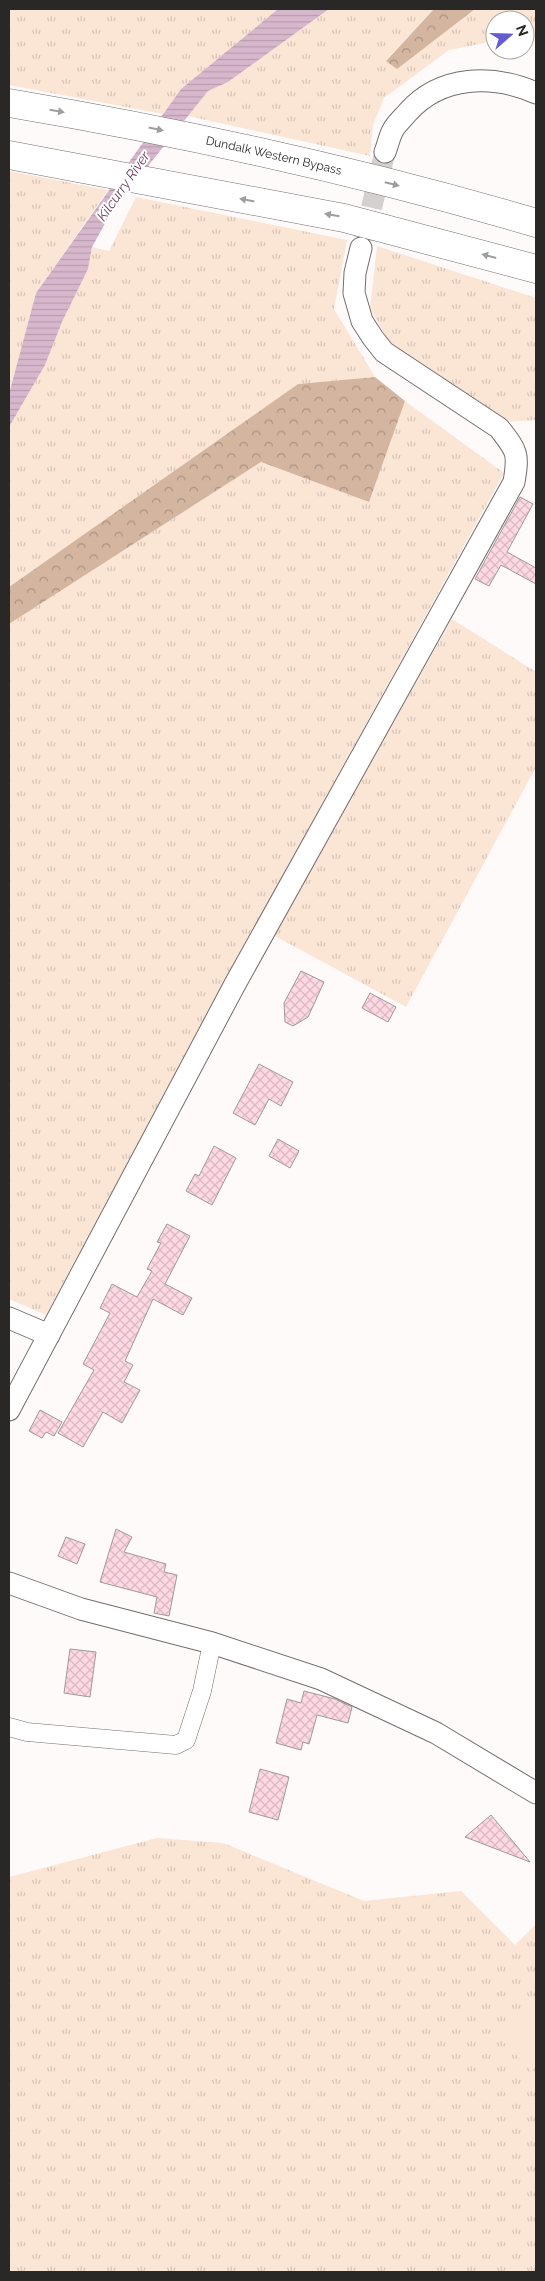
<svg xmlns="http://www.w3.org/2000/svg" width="545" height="2281" viewBox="0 0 545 2281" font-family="Raleway,sans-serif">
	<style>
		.grass { fill: url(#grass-tufts) }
		.forest { fill: url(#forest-crowns) }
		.pitch { fill: #fbe5d5 }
		.water { fill: url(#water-rules) }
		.building { fill: url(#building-cross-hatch); stroke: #a0999b }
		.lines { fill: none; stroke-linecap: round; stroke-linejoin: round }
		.tertiary-tunnel { stroke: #d4d0d0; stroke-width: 21; stroke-dasharray: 21 11; stroke-linecap: butt }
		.minor-casing { stroke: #756e6e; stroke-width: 19 }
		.tertiary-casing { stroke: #756e6e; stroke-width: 23 }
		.motorway-casing { stroke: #756e6e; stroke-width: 29 }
		.minor { stroke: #fff; stroke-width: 18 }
		.tertiary { stroke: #fff; stroke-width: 21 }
		.motorway { stroke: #fff; stroke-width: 28 }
		.oneway { fill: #9f9e9e }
		.labels { text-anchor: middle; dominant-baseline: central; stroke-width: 4; stroke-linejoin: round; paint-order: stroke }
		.street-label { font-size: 12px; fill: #2a2727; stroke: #fff }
		.water-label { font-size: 14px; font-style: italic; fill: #6c405e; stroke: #fff }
	</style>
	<defs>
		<pattern id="grass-tufts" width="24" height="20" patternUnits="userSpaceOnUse" patternTransform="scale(1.25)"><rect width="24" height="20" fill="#fbe5d5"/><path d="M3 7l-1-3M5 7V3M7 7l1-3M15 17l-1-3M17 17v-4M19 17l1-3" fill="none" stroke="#d7c4b7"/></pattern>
		<pattern id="forest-crowns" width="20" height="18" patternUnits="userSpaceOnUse" patternTransform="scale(1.25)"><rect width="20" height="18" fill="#d3b5a0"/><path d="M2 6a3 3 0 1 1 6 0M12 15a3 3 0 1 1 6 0" fill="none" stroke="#ab9382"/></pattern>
		<pattern id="water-rules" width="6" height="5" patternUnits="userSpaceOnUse" patternTransform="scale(1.25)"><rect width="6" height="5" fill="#d7b7cc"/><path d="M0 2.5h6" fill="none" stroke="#b99daf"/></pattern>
		<pattern id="building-cross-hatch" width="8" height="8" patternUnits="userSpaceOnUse" patternTransform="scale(1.25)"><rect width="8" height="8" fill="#fed8e3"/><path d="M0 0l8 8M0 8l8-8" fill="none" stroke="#dab9c3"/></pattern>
	</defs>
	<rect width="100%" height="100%" fill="#fffafa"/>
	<!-- grass -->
	<g class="grass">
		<path d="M 9,9 L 278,9 L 181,89 L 163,114 L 9,85 Z"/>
		<path d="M 329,9 L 434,9 L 386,60 L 397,68 L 475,9 L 536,9 L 536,39 L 525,35 L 525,20 L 495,20 L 495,41 L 449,50 L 384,98 L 373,125 L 370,156 L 188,116 L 208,91 L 228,82 Z"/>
		<path d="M 9,171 L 108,190 L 36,293 L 9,394 Z"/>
		<path d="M 136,197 L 347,240 L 334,309 L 375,377 L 298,384 L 9,587 L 9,427 L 45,365 L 62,322 L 88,269 L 92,247 L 109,251 Z"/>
		<path d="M 377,246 L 536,298 L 536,420 L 504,422 L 390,343 L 370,309 Z"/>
		<path d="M 405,401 L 504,473 L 244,946 L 46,1315 L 9,1299 L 9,624 L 261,462 L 369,502 Z"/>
		<path d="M 452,619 L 536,672 L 536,767 L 406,1007 L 273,935 Z"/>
		<path d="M 157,1838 L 223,1843 L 364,1901 L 461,1891 L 515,1945 L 536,1924 L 536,2272 L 9,2272 L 9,1877 Z"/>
	</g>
	<!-- forest -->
	<g class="forest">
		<path d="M 434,9 L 475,9 L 397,69 L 386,61 Z"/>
		<path d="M 375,377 L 405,401 L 369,502 L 261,462 L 9,624 L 9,587 L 298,384 Z"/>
	</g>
	<!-- pitch -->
	<path class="pitch" d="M 536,1999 L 536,2067 L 531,2071 L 498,2036 Z"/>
	<!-- water -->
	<path class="water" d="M 278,9 L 329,9 L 228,82 L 208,91 L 112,211 L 92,247 L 88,269 L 62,322 L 45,365 L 9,427 L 9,394 L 36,293 L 181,89 Z"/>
	<!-- building -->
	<g class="building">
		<path d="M 520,497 L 533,504 L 507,552 L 536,568 L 536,584 L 501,565 L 489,586 L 475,579 Z"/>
		<path d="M 301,971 L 324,982 L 308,1017 L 293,1026 L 285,1022 L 284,1003 Z"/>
		<path d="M 370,993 L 396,1007 L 388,1022 L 362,1008 Z"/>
		<path d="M 259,1064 L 293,1082 L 281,1106 L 269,1099 L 255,1125 L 233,1113 Z"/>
		<path d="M 278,1139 L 299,1151 L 290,1168 L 269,1156 Z"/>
		<path d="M 214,1146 L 236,1158 L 212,1205 L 186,1191 L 195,1174 L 199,1176 Z"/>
		<path d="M 167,1224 L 190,1236 L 165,1284 L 192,1298 L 183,1315 L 153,1299 L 125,1361 L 133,1365 L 124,1382 L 140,1390 L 122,1423 L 103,1412 L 83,1447 L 58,1433 L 94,1370 L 83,1364 L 110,1313 L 100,1308 L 112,1284 L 137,1297 L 152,1271 L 147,1269 L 161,1243 L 157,1242 Z"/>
		<path d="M 40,1410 L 62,1422 L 54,1436 L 46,1432 L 42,1438 L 29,1431 Z"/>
		<path d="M 116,1529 L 132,1537 L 124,1552 L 166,1564 L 164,1572 L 177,1575 L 169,1616 L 154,1613 L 157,1597 L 100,1582 Z"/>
		<path d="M 66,1537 L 85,1544 L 77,1564 L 58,1556 Z"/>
		<path d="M 70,1649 L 96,1652 L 90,1697 L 64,1693 Z"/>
		<path d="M 304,1691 L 335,1699 L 352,1707 L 348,1723 L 317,1715 L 309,1744 L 303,1742 L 301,1750 L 276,1743 L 287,1699 L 301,1703 Z"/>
		<path d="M 260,1769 L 289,1777 L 278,1820 L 249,1812 Z"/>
		<path d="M 491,1815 L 530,1862 L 465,1837 Z"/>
	</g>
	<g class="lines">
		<!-- tertiary-tunnel -->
		<path class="tertiary-tunnel" d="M 364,239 L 385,152"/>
		<!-- minor casing -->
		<g class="minor-casing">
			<path id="minor" d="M 9,1727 L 27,1732 L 176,1745 L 186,1740 L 202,1691 L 212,1643"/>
		</g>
		<!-- tertiary casing -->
		<g class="tertiary-casing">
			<g id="tertiary">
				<path d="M 385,152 C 388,145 389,137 393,130 C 396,124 403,118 408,112 C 441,75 493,74 536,93"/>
				<path d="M 9,1318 L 49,1335"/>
				<path d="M 9,1410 L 234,986 L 514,482 C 519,453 517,451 499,428 L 384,352 L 373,338 L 362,321 L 354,293 L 355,273 L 361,248"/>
				<path d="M 9,1583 L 81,1609 L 212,1643 L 321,1679 L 436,1733 L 536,1793"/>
			</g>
		</g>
		<!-- motorway casing -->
		<g class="motorway-casing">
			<g id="motorway">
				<path id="s1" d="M 9,103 C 186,133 363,172 536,223"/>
				<path d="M 9,155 L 344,218 L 536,269"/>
			</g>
		</g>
		<!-- minor -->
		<use href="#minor" class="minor"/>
		<!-- tertiary -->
		<use href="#tertiary" class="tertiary"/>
		<!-- motorway -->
		<use href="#motorway" class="motorway"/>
	</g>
	<!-- one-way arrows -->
	<defs><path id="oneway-solid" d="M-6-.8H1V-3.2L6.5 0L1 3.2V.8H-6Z" transform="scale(1.25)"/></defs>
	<g class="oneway">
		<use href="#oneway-solid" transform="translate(57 111) rotate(10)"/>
		<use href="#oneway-solid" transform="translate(156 129) rotate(12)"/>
		<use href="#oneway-solid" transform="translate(392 184) rotate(14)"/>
		<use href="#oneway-solid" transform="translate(247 200) rotate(-169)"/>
		<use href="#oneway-solid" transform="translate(332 215) rotate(-170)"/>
		<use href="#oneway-solid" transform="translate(489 256) rotate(-165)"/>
	</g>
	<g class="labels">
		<!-- street labels -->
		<g class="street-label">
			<text stroke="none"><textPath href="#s1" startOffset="270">Dundalk Western Bypass</textPath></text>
		</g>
		<!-- water labels -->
		<g class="water-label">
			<text transform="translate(123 186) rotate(-55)">Kilcurry River</text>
		</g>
	</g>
	<!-- border -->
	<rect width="545" height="2281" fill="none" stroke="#2a2727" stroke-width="20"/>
	<!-- north arrow -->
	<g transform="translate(510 35) rotate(70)"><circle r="24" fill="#ffffff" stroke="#aaa9a9"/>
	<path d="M0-4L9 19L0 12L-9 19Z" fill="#625bd4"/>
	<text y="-8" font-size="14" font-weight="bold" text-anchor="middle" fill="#2a2727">N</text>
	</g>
</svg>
